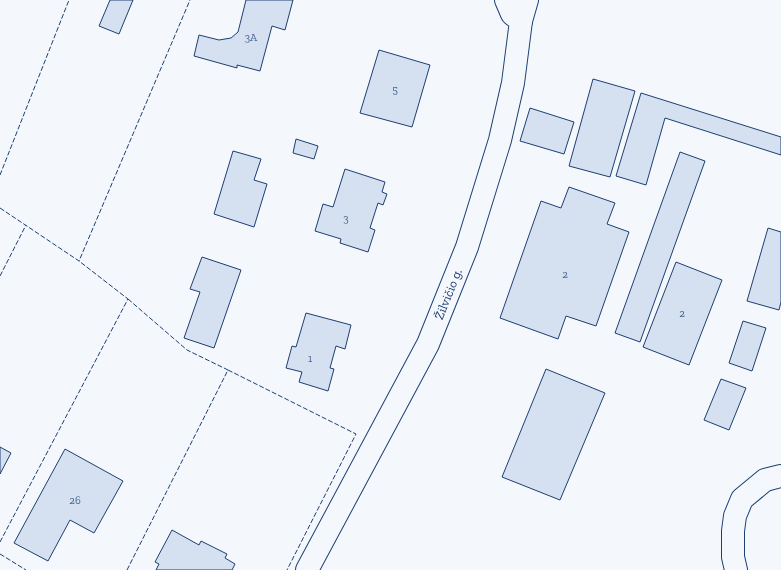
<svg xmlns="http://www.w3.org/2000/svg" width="781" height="570" viewBox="0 0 781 570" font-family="'Zilla Slab',serif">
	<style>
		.building { fill: #d5e0f0; stroke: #1d3f73 }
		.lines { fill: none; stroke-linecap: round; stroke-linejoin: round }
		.street-casing { stroke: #1d3f73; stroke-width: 24 }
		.street { stroke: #f4f7fb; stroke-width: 22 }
		.fence { stroke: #1d3f73; stroke-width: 1; stroke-dasharray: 5 2; stroke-linecap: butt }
		.labels { text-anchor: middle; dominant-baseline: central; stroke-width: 3; stroke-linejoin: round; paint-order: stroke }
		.number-label { font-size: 11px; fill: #4b6792 }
		.street-label { font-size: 13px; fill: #1d3f73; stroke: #f4f7fb }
	</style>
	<rect width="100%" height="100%" fill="#f4f7fb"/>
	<!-- building -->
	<g class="building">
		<path d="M 110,0 L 133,0 L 119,34 L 99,26 Z"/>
		<path d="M 246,0 L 293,0 L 285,30 L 272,26 L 260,71 L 237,65 L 237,68 L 194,56 L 199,35 L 219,40 L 231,38 L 238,32 Z"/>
		<path d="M 379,50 L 430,65 L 412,127 L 360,113 Z"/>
		<path d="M 593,79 L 635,91 L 610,177 L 569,166 Z"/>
		<path d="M 641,93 L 781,137 L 781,155 L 665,118 L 646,185 L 616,176 Z"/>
		<path d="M 530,108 L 574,122 L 564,154 L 520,141 Z"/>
		<path d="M 296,139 L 318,146 L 314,159 L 293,153 Z"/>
		<path d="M 233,151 L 261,159 L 254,180 L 267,184 L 254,227 L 214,214 Z"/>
		<path d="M 680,152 L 705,161 L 640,342 L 615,333 Z"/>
		<path d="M 345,169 L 385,182 L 382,192 L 387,194 L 383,205 L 378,203 L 370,228 L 375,230 L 368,252 L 340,243 L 341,239 L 315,231 L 323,204 L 333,207 Z"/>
		<path d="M 569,187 L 615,203 L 607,224 L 629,232 L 596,326 L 566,316 L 558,339 L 500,318 L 541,201 L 561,208 Z"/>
		<path d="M 768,228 L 781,232 L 781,302 L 779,310 L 747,301 Z"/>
		<path d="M 202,257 L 241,270 L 214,348 L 184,338 L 200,292 L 190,289 Z"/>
		<path d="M 676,262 L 722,280 L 689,365 L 643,347 Z"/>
		<path d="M 306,313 L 351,325 L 345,349 L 336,346 L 330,368 L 334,369 L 328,391 L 299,382 L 302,372 L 286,368 L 292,346 L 296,347 Z"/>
		<path d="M 743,321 L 766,328 L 752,371 L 729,363 Z"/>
		<path d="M 546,369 L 605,393 L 560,500 L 502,477 Z"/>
		<path d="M 721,379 L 746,388 L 729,430 L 704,420 Z"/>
		<path d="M 0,447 L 11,453 L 0,474 Z"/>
		<path d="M 65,449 L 123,481 L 94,533 L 70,520 L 48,561 L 14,543 Z"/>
		<path d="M 172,530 L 199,545 L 201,541 L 227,554 L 225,558 L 235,564 L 232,570 L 156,570 L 159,564 L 155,562 Z"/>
	</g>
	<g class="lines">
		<!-- street casing -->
		<g class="street-casing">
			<g id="street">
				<path d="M 521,21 L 527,0"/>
				<path d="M 307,570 L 428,344 L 467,247 L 500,140 L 513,83 L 521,21 L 512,14 L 506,0"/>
				<path d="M 736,570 L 733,557 L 733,531 L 735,516 L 742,499 L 765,480 L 781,476"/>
			</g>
		</g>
		<!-- street -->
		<use href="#street" class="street"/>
		<!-- fence -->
		<g class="fence">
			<path d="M 0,175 L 69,0"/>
			<path d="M 0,208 L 79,261 L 190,0"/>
			<path d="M 0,276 L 26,225"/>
			<path d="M 128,299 L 187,350 L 228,370"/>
			<path d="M 0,542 L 128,299 L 79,261"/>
			<path d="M 0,554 L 26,570"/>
			<path d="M 127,570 L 228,370 L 356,434 L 287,570"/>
		</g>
	</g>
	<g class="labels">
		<!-- number labels -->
		<g class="number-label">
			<text x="251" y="37">3A</text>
			<text x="395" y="89">5</text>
			<text x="346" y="218">3</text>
			<text x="565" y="274">2</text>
			<text x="682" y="313">2</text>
			<text x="310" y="358">1</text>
			<text x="75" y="500">26</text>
		</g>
		<!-- street labels -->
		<g class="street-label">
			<text transform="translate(448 294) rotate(-68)">Žilvičio g.</text>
		</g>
	</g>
</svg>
